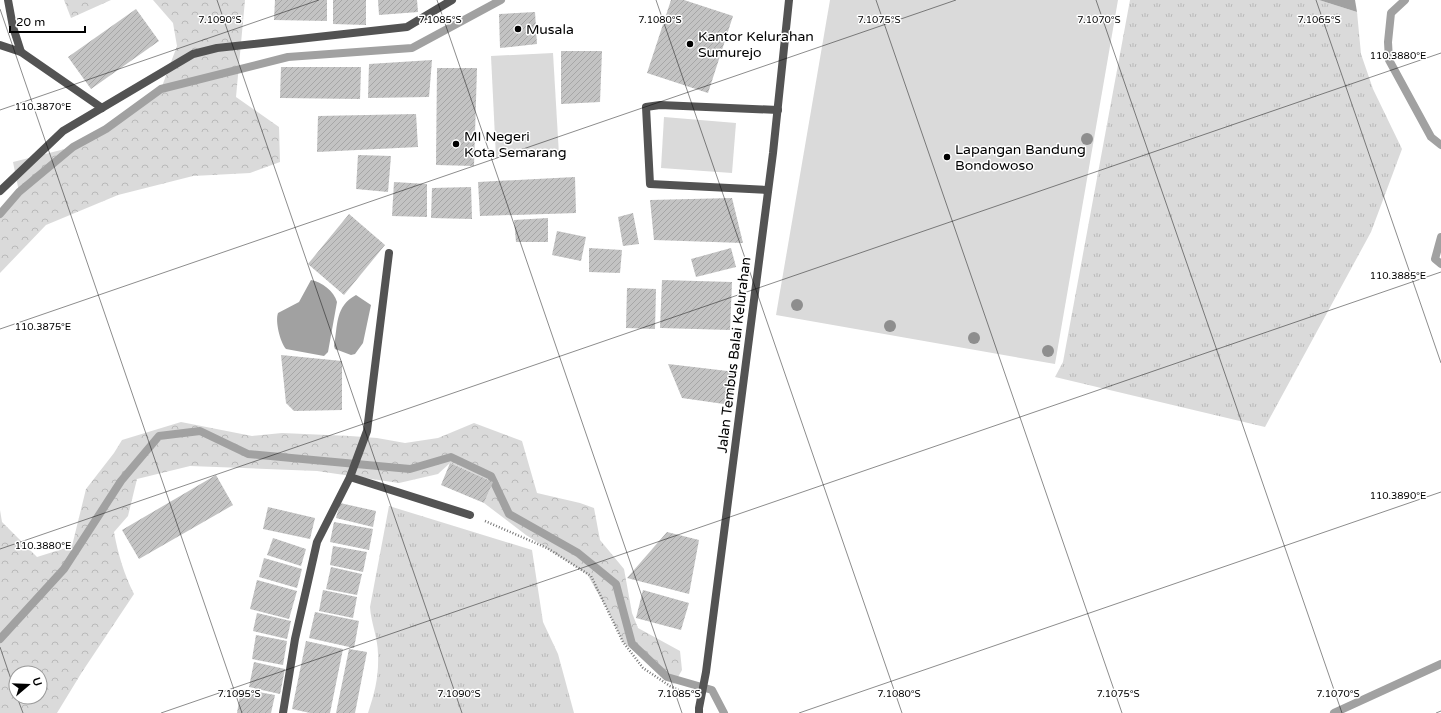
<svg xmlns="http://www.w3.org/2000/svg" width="1441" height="713" viewBox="0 0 1441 713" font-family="'Varela Round',sans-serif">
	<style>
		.grass { fill: url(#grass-tufts) }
		.forest { fill: url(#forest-crowns); fill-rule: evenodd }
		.park { fill: #dadada }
		.water { fill: #a1a1a1 }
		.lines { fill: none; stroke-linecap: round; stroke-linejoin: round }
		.stream { stroke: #a1a1a1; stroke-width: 8 }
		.building { fill: url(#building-hatch) }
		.path { stroke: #757575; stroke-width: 2.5; stroke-dasharray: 1 2; stroke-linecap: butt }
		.service { stroke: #535353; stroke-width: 8 }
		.minor { stroke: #535353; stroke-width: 8 }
		.tree { fill: #8e8e8e }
		.ticks { fill: none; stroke: #000; stroke-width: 1; stroke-opacity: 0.45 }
		.poi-dot { fill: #000; stroke: #fff; stroke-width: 1.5 }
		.labels { text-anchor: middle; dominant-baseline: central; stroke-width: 3; stroke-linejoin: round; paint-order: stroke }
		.poi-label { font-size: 14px; fill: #000; stroke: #fff; text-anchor: start }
		.street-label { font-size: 14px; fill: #000; stroke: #fff }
		.ticks-label { font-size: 10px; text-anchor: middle; fill: #000; stroke: #fff; stroke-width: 3; stroke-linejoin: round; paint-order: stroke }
	</style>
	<defs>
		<pattern id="grass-tufts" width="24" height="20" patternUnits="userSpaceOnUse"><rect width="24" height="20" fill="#dadada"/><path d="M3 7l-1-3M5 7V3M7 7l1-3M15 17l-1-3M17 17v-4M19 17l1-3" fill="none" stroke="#b9b9b9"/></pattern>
		<pattern id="forest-crowns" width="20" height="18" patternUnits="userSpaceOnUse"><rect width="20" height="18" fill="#dadada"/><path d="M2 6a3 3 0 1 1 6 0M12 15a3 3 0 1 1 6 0" fill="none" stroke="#b9b9b9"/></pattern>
		<pattern id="building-hatch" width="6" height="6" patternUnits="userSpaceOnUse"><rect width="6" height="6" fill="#c3c3c3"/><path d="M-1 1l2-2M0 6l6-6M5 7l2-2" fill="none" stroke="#a6a6a6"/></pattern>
	</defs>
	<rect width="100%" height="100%" fill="#fff"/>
	<!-- grass -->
	<g class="grass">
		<path d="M 1130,0 L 1319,0 L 1357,12 L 1361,54 L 1373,89 L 1402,149 L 1371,232 L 1265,427 L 1055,377 L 1063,362 Z"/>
		<path d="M 389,506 L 532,550 L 543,622 L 558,654 L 574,713 L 368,713 C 375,692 379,676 378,654 C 378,638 371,623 370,607 Z"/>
	</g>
	<!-- forest -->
	<g class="forest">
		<path d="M 64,0 L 111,0 L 71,18 Z"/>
		<path d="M 153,0 L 245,0 L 236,97 L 279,127 L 280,162 L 250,173 L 193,176 L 118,195 L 46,225 L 0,273 L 0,214 L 19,192 L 13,162 L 73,147 L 106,129 L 161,89 L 177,46 L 173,23 Z"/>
		<path d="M 181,422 L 252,436 L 282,433 L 350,436 L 377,438 L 405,443 L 438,438 L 474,423 L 522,441 L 537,493 L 580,503 L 594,508 L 600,540 L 624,569 L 632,613 L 638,628 L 680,651 L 682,670 L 674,684 L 623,642 L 608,611 L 587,574 L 526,535 L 484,503 L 493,482 L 450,463 L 438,474 L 399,483 L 317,471 L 190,466 L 137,479 L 128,516 L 114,532 C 118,554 124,574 134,594 L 82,672 L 57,713 L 0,713 L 0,510 L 2,522 L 37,557 L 72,546 L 86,489 L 114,453 L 122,440 ZM 16,673 L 40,673 L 40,697 L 16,697 Z"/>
	</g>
	<!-- park -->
	<g class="park">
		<path d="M 830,0 L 1118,0 L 1055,364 L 776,315 Z"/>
		<path d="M 553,53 L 559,155 L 496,158 L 491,56 Z"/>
		<path d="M 664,117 L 736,123 L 732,173 L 661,168 Z"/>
	</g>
	<!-- water -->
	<g class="water">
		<path d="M 1319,0 L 1355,0 L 1357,12 Z"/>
		<path d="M 311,280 C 322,282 334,291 337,302 L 328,352 L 324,356 L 286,349 C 280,342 275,321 278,313 L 299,302 Z"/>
		<path d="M 356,295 L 371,305 L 363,343 L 355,354 L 351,355 L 335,349 L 334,346 C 338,325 335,306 356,295 Z"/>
	</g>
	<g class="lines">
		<!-- stream -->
		<g class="stream">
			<path d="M 1405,0 L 1391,13 L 1388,42 L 1389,60 L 1431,137 L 1441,145"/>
			<path d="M 0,214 L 19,192 L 73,147 L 106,129 L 161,89 L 288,57 L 412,48 L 501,0"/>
			<path d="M 1441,237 L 1435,259 L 1441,264"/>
			<path d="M 0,639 L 64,569 L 121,481 L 159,436 L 200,431 L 248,454 L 410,469 L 451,457 L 491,476 L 509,514 L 578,553 L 616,584 L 632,644 L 667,677 L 712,690 L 724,713"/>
			<path d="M 1334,713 L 1441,664"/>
		</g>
	</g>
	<!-- building -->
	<g class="building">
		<path d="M 275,0 L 327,0 L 327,21 L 274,20 Z"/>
		<path d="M 333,0 L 366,0 L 366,25 L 333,24 Z"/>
		<path d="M 378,0 L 417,0 L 418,12 L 379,15 Z"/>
		<path d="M 671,0 L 684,0 L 733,16 L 708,93 L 647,73 Z"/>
		<path d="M 136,9 L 159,41 L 91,89 L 68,57 Z"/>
		<path d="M 535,12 L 537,44 L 500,48 L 499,14 Z"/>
		<path d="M 561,51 L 602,51 L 600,102 L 561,104 Z"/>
		<path d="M 432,60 L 429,97 L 368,98 L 369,64 Z"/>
		<path d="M 281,67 L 361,67 L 360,99 L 280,98 Z"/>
		<path d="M 437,68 L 477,68 L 474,166 L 436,165 Z"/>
		<path d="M 416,114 L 418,147 L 317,152 L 318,116 Z"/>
		<path d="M 358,155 L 391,156 L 388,192 L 356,189 Z"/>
		<path d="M 575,177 L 576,213 L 480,216 L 478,182 Z"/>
		<path d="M 394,182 L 427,184 L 427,217 L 392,216 Z"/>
		<path d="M 471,187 L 472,219 L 431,218 L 432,188 Z"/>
		<path d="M 732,198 L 743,243 L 654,240 L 650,200 Z"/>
		<path d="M 633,213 L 639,244 L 623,246 L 618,217 Z"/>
		<path d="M 349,214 L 385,245 L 344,295 L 308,264 Z"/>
		<path d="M 548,218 L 548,242 L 516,242 L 514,220 Z"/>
		<path d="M 557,231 L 586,237 L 581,261 L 552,255 Z"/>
		<path d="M 589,248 L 622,250 L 620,273 L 589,272 Z"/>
		<path d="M 731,248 L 736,267 L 696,277 L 691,259 Z"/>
		<path d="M 662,280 L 732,282 L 730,330 L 660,328 Z"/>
		<path d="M 627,288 L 656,289 L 655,329 L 626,328 Z"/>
		<path d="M 281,355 L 342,361 L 342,410 L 294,411 L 286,403 Z"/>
		<path d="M 668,364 L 736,372 L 731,405 L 682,398 Z"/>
		<path d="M 450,463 L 493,482 L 484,503 L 441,485 Z"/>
		<path d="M 216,475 L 233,505 L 139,559 L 122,530 Z"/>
		<path d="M 340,503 L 376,511 L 373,527 L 336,518 Z"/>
		<path d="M 268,507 L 315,518 L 310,539 L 263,529 Z"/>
		<path d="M 334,522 L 373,529 L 369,550 L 330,542 Z"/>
		<path d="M 667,532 L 699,540 L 689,594 L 627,578 Z"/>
		<path d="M 273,538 L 306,549 L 301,566 L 267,555 Z"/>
		<path d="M 333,546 L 367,552 L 363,572 L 330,565 Z"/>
		<path d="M 264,558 L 302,569 L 297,588 L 259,577 Z"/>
		<path d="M 331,567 L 362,574 L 357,595 L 326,589 Z"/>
		<path d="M 257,580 L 297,591 L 289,619 L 250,609 Z"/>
		<path d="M 323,590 L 357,597 L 353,618 L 319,611 Z"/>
		<path d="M 643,590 L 689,603 L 681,630 L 636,618 Z"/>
		<path d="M 315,612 L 359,621 L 354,648 L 309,638 Z"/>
		<path d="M 257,613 L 291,621 L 287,639 L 253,631 Z"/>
		<path d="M 256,635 L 287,641 L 283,665 L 252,659 Z"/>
		<path d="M 306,641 L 343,649 L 330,713 L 310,713 L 292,709 Z"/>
		<path d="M 349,649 L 367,652 L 355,713 L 336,713 Z"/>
		<path d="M 254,662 L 285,669 L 280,694 L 249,687 Z"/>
		<path d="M 241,689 L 275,695 L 271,713 L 237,713 Z"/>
	</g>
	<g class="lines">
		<!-- path -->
		<path class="path" d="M 485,521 L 547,548 L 591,576 L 623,642 L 643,668 L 670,686 L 685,693"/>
		<!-- service -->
		<g class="service">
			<path d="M 8,0 L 13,27 L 21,52"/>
			<path d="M 768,190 L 650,184 L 646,107 L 660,105 L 778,110"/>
			<path d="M 350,477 L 470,515"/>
		</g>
		<!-- minor -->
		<g class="minor">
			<path d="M 0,45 L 21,52 L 102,108"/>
			<path d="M 0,191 L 63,131 L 193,54 L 217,48 L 407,27 L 452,0"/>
			<path d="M 283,713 L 295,639 L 317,542 L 350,477 L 367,431 L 389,253"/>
			<path d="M 699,713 L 699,708 L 706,672 L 773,153 L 789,0"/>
		</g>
	</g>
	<!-- trees -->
	<g class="tree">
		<circle cx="1087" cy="139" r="6"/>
		<circle cx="797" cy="305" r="6"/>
		<circle cx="890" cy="326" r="6"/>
		<circle cx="974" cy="338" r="6"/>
		<circle cx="1048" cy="351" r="6"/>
	</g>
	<!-- ticks -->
	<path class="ticks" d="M 217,0 L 462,713M 437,0 L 682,713M 656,0 L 902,713M 876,0 L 1122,713M 1096,0 L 1342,713M 1316,0 L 1441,363M 0,9 L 242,713M 0,110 L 319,0M 0,329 L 956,0M 0,549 L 1441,53M 0,647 L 16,694M 17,697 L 23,713M 161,713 L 1441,272M 799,713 L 1441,492M 1436,713 L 1441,711"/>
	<!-- markers -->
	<g class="poi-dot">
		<circle cx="518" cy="29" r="4"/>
		<circle cx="690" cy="44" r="4"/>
		<circle cx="456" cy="144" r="4"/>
		<circle cx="947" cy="157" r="4"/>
	</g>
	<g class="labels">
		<!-- poi labels -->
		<g class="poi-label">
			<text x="526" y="29">Musala</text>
			<text x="698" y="36">Kantor Kelurahan<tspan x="698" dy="16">Sumurejo</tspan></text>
			<text x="464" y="136">MI Negeri<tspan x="464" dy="16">Kota Semarang</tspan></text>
			<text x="955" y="149">Lapangan Bandung<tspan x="955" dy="16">Bondowoso</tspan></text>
		</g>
		<!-- street labels -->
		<g class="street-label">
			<text transform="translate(734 355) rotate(-83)">Jalan Tembus Balai Kelurahan</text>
		</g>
	</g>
	<g class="ticks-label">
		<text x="440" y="23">7.1085°S</text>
		<text x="1319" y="23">7.1065°S</text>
		<text x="220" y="23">7.1090°S</text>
		<text x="660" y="23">7.1080°S</text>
		<text x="879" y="23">7.1075°S</text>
		<text x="1099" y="23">7.1070°S</text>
		<text x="1398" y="59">110.3880°E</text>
		<text x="43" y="110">110.3870°E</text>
		<text x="1398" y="279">110.3885°E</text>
		<text x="43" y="330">110.3875°E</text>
		<text x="1398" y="499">110.3890°E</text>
		<text x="43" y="549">110.3880°E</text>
		<text x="239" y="697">7.1095°S</text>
		<text x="459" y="697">7.1090°S</text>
		<text x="679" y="697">7.1085°S</text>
		<text x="899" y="697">7.1080°S</text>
		<text x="1118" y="697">7.1075°S</text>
		<text x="1338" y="697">7.1070°S</text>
	</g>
	<!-- north arrow -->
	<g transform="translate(28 685) rotate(71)"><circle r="19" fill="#ffffff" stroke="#999999"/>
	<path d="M0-3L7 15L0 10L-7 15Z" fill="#000000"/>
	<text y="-6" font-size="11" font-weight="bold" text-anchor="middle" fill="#000000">U</text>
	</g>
	<!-- scale -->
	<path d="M10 26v6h75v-6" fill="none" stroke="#000000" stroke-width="2"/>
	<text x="16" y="26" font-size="12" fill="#000000" stroke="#ffffff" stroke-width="3" paint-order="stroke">20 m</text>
</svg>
